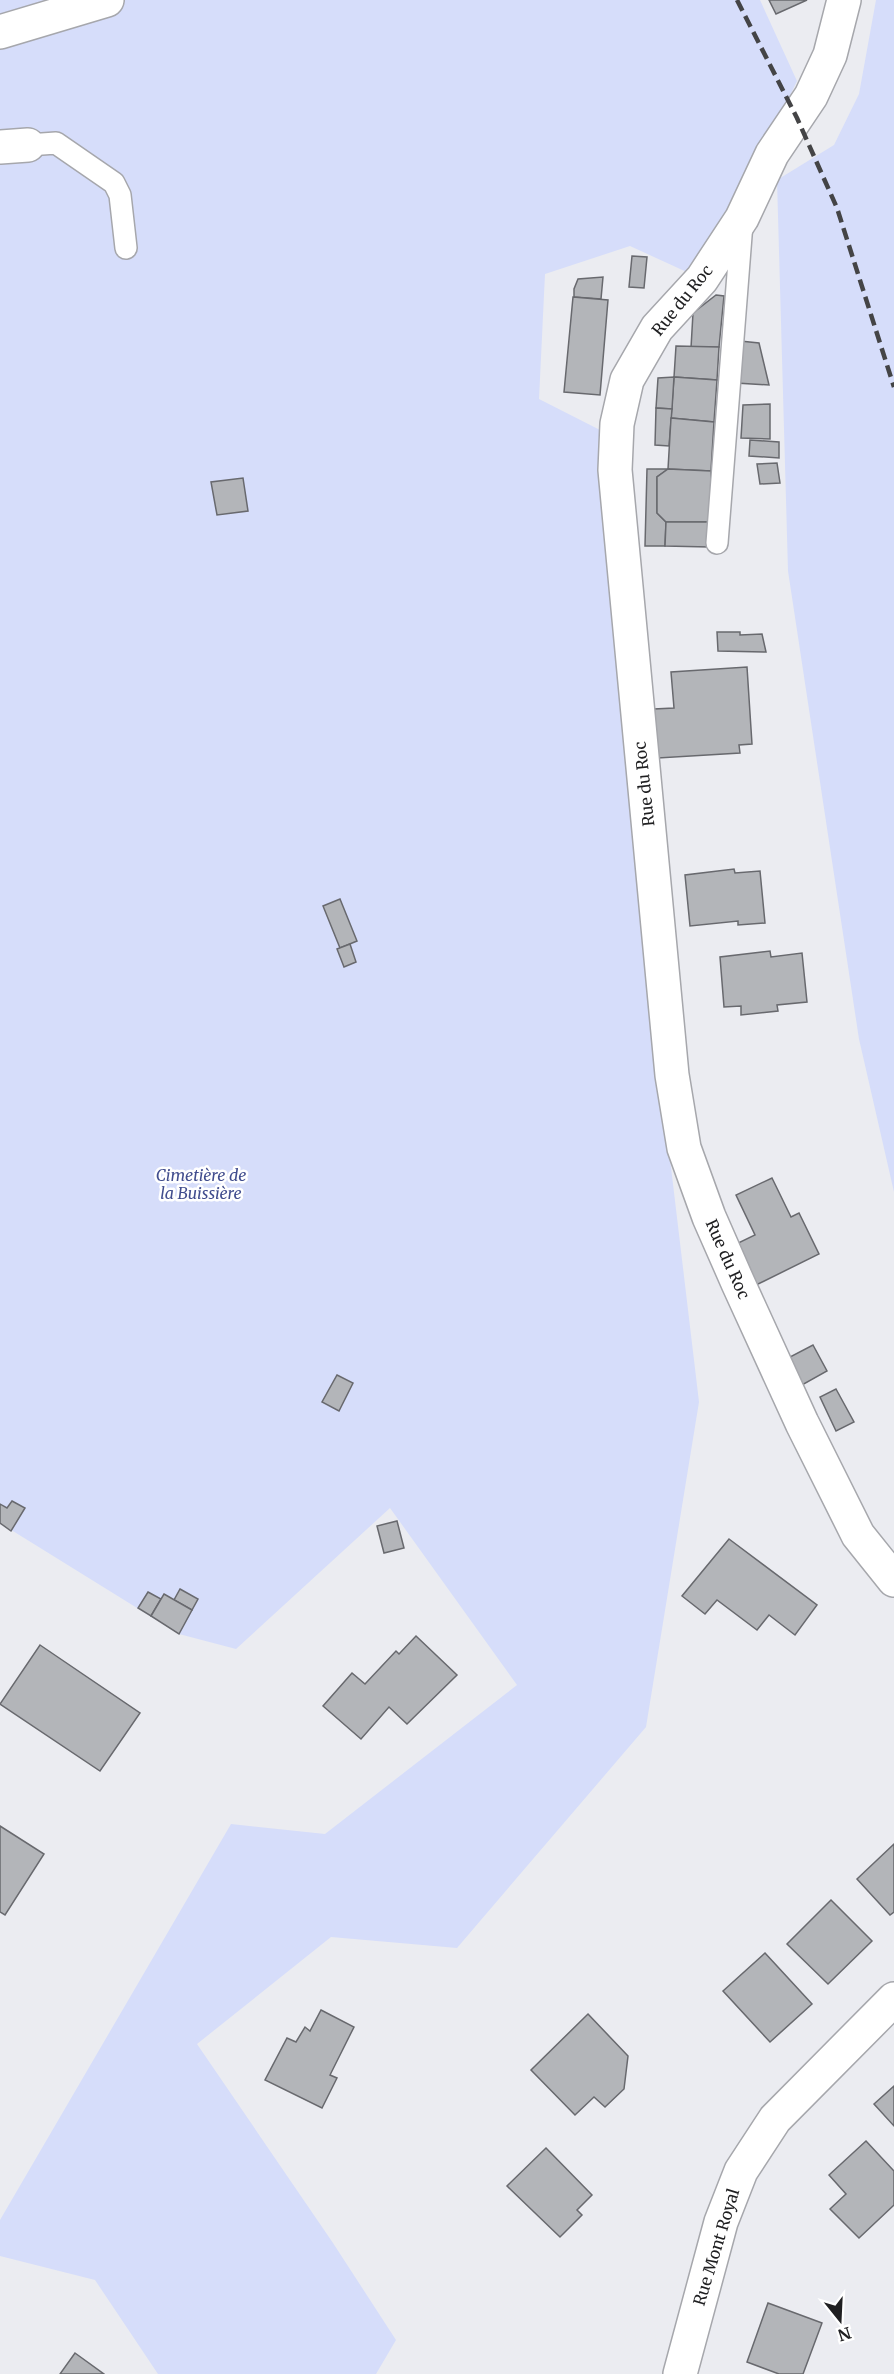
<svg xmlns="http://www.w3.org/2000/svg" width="894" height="2374" viewBox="0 0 894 2374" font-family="Merriweather,serif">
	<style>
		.green { fill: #d6ddfa }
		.building { fill: #b3b5b9; stroke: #68696e; stroke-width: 1.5 }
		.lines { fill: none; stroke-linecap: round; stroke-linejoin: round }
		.service-casing { stroke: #a6a7ac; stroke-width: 24 }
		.minor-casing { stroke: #a6a7ac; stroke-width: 36 }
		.service { stroke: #fff; stroke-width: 21 }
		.minor { stroke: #fff; stroke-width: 33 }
		.rail { stroke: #444446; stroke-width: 4.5; stroke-dasharray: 12 6; stroke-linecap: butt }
		.labels { text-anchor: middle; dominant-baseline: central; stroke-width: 5; stroke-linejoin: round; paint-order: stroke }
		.street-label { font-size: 16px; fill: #1f1f21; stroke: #fff }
		.park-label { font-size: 16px; font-style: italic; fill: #414d8e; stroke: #fff }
	</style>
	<rect width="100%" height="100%" fill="#ebecf1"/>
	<!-- green -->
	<g class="green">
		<path d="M 0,0 L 760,0 L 797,81 L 702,279 L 630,246 L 545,274 L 539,399 L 600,430 L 636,874 L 699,1402 L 646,1727 L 457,1948 L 331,1937 L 197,2044 L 333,2243 L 396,2340 L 376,2374 L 158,2374 L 95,2280 L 0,2256 L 0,2220 L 231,1824 L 325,1834 L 517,1685 L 390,1508 L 236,1649 L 179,1634 L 0,1523 Z"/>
		<path d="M 876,0 L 894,0 L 894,1192 L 859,1039 L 788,571 L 777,180 L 834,145 L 859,94 Z"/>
	</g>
	<!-- building -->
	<g class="building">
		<path d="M 769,0 L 807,0 L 776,14 Z"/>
		<path d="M 632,256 L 647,257 L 644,288 L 629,287 Z"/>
		<path d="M 603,277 L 601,299 L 574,297 L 574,289 L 578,279 Z"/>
		<path d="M 716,295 L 724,296 L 719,347 L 691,348 L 693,313 Z"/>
		<path d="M 573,297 L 608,300 L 600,395 L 564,392 Z"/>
		<path d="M 740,341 L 759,343 L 769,385 L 736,383 Z"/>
		<path d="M 676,346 L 719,347 L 717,380 L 674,377 Z"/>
		<path d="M 674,377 L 717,380 L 714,422 L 671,418 Z"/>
		<path d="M 674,377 L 672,409 L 656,408 L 658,378 Z"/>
		<path d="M 770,404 L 770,439 L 741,438 L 743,405 Z"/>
		<path d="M 656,408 L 672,409 L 669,446 L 655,445 Z"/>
		<path d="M 671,418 L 714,422 L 711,471 L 668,469 Z"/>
		<path d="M 750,440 L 779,442 L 779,458 L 749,456 Z"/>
		<path d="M 777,463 L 780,483 L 760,484 L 757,464 Z"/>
		<path d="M 647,469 L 668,469 L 657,477 L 657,513 L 666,522 L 665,546 L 645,546 Z"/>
		<path d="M 668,469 L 711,471 L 710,522 L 666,522 L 657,513 L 657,477 Z"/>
		<path d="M 243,478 L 248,511 L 217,515 L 211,482 Z"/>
		<path d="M 666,522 L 710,522 L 709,547 L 665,546 Z"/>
		<path d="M 717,632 L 740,632 L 740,635 L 762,634 L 766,652 L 718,651 Z"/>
		<path d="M 747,667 L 752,744 L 739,745 L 740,753 L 658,758 L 654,709 L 674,708 L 671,672 Z"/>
		<path d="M 734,869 L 735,873 L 760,871 L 765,923 L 738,925 L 738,921 L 690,926 L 685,875 Z"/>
		<path d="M 340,899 L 357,941 L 340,948 L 323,906 Z"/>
		<path d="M 350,944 L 356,962 L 344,967 L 337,949 Z"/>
		<path d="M 770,951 L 771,957 L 802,953 L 807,1002 L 777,1005 L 778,1011 L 741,1015 L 741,1006 L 724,1007 L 720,957 Z"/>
		<path d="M 772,1178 L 791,1217 L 799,1213 L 819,1254 L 754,1286 L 734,1245 L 755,1235 L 736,1195 Z"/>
		<path d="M 813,1345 L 827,1371 L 802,1385 L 788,1358 Z"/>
		<path d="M 337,1375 L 353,1383 L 339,1411 L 322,1402 Z"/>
		<path d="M 836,1389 L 854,1422 L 836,1431 L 820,1397 Z"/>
		<path d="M 12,1501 L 25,1508 L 11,1531 L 0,1523 L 0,1504 L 7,1508 Z"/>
		<path d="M 397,1521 L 404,1548 L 384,1553 L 377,1526 Z"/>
		<path d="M 729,1539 L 817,1605 L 795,1635 L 769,1615 L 757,1630 L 717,1600 L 705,1614 L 682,1596 Z"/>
		<path d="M 180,1589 L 198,1599 L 192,1610 L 174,1600 Z"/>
		<path d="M 148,1592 L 161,1599 L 151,1616 L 138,1608 Z"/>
		<path d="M 164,1594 L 192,1610 L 179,1634 L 151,1616 Z"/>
		<path d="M 416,1636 L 457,1675 L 407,1724 L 389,1707 L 361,1739 L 323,1706 L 352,1673 L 365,1684 L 396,1651 L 399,1654 Z"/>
		<path d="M 40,1645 L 140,1713 L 100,1771 L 0,1704 Z"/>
		<path d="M 0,1826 L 44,1854 L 5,1915 L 0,1912 Z"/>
		<path d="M 894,1844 L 894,1912 L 890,1915 L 857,1879 Z"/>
		<path d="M 831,1900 L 872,1941 L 828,1984 L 787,1944 Z"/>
		<path d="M 765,1953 L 812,2004 L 770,2042 L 723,1991 Z"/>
		<path d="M 321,2010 L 354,2027 L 330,2075 L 337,2078 L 322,2108 L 265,2080 L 287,2038 L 296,2042 L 305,2027 L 310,2031 Z"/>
		<path d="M 588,2014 L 628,2056 L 624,2089 L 605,2107 L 594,2097 L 575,2115 L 531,2070 Z"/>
		<path d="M 894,2086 L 894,2126 L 874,2104 Z"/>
		<path d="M 866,2141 L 894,2171 L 894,2205 L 859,2238 L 830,2209 L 846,2194 L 829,2175 Z"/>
		<path d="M 546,2148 L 592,2195 L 577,2210 L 582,2215 L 560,2237 L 507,2186 Z"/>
		<path d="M 768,2303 L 822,2323 L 803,2374 L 779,2374 L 747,2362 Z"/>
		<path d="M 75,2353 L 104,2374 L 60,2374 Z"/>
	</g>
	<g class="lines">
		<!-- service casing -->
		<g class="service-casing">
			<g id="service">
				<path d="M 28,145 L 56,143 L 114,183 L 120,195 L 126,248"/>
				<path d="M 717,543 L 742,223"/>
			</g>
		</g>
		<!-- minor casing -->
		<g class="minor-casing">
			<g id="minor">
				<path d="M 844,0 L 830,55 L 811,96 L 772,154 L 742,218 L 702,279 L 657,328 L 627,380 L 617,424 L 615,470 L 672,1075 L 684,1148 L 709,1217 L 738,1283 L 802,1423 L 858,1535 L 894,1580"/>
				<path d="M 0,32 L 107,0"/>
				<path d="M 0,147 L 28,145"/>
				<path d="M 680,2374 L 721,2222 L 741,2171 L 775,2119 L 894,1999"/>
			</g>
		</g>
		<!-- service -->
		<use href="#service" class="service"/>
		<!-- minor -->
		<use href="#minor" class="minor"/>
		<!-- rail -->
		<path class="rail" d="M 737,0 L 797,118 L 837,208 L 894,387"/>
	</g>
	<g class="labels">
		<!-- street labels -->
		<g class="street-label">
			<text transform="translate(682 300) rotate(-51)">Rue du Roc</text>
			<text transform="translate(644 784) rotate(-96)">Rue du Roc</text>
			<text transform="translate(728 1259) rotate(66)">Rue du Roc</text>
			<text transform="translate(716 2247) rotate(-73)">Rue Mont Royal</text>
		</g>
		<!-- park labels -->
		<g class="park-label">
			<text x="201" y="1175">Cimetière de<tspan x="201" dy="18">la Buissière</tspan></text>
		</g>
	</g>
	<!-- north arrow -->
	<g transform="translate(840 2320) rotate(162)" stroke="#ffffff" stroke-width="4.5" paint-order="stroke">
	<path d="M0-4.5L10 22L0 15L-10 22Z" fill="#1f1f21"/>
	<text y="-9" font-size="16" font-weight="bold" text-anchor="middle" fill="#1f1f21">N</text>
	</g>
</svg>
